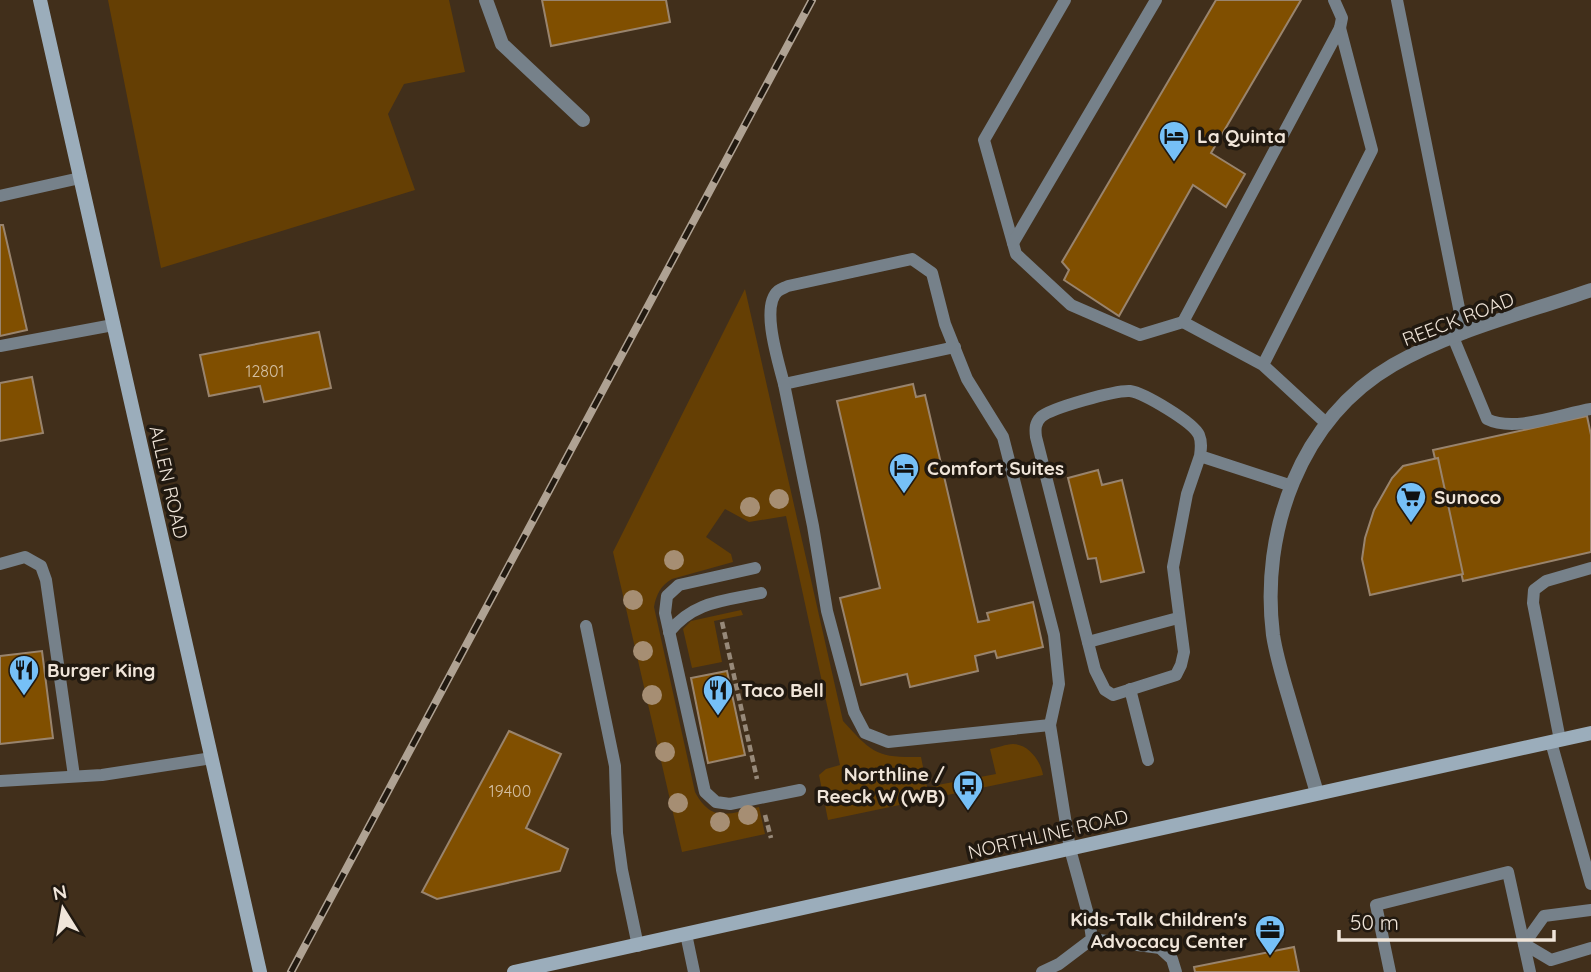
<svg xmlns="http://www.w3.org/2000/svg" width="1591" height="972" viewBox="0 0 1591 972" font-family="Quicksand,sans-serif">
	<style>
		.green { fill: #653f04 }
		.building { fill: #804f00; stroke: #99846d; stroke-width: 2 }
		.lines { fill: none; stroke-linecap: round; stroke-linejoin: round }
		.path { stroke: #978979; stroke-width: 4.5; stroke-dasharray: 7 3.5; stroke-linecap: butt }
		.service { stroke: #76818a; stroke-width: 12 }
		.minor { stroke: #76818a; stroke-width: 14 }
		.tertiary { stroke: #76818a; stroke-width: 14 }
		.secondary { stroke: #9badbb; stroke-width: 14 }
		.rail-casing { stroke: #afa293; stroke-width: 8 }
		.rail { stroke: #211910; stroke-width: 5; stroke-dasharray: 16; stroke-linecap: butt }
		.tree { fill: #a68e73 }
		.labels { text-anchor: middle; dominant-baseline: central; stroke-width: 7; stroke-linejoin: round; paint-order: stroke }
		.number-label { font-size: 16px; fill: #d4c0a3 }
		.poi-label { font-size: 19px; font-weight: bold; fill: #f0e5d9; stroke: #211910; text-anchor: start }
		.street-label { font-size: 19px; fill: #f0e5d9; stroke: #211910 }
	</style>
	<rect width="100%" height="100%" fill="#412f1b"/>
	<!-- green -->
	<g class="green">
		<path d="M 108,0 L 449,0 L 465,72 L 404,84 L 388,114 L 415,190 L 161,268 Z"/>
		<path d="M 745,289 L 843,721 C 872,753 877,758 921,757 L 927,787 L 996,774 L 990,749 C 997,748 1006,744 1013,744 C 1028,744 1041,761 1043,775 L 828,820 L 819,775 L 826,769 L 840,765 L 786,516 L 749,522 L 725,509 L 706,537 L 731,554 L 733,562 L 672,579 C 661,585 656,595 654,607 L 695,792 C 712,824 730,813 759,807 L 765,834 L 682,852 L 613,552 Z"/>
		<path d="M 741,610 L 743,615 L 714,621 L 722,662 L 692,668 L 683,629 L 691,621 Z"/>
	</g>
	<!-- building -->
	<g class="building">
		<path d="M 542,0 L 666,0 L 670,22 L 551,46 Z"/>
		<path d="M 1216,0 L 1301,0 L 1211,153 L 1245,174 L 1226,207 L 1193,185 L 1119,316 L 1064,280 L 1069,270 L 1062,262 Z"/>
		<path d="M 0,225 L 3,225 L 27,330 L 0,336 Z"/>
		<path d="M 319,332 L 331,388 L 264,402 L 260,386 L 209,396 L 200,355 Z"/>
		<path d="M 32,377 L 43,433 L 0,441 L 0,383 Z"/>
		<path d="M 913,384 L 916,397 L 925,395 L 978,622 L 989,620 L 987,613 L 1033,602 L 1043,647 L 997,658 L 995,651 L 975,656 L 978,671 L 910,687 L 907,674 L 861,685 L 840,598 L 880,588 L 837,401 Z"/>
		<path d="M 1587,416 L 1591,435 L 1591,552 L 1463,581 L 1433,450 Z"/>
		<path d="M 1438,458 L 1463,574 L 1370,595 L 1362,559 L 1365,538 L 1374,510 L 1392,478 L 1403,466 Z"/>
		<path d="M 1098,470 L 1102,485 L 1122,480 L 1144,572 L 1101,582 L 1096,558 L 1088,559 L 1068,478 Z"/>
		<path d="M 42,651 L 53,738 L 0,744 L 0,656 Z"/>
		<path d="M 727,671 L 745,755 L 708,763 L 691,678 Z"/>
		<path d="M 509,731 L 561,754 L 526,828 L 568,849 L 560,871 L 437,899 L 422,892 Z"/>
		<path d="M 1294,947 L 1299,972 L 1195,972 L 1194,967 Z"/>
	</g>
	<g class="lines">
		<!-- path -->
		<g class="path">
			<path d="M 722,622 L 757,779"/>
			<path d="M 765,815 L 771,838"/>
		</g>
		<!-- service -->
		<g class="service">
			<path d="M 1065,0 L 984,140 L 1016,254 L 1071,305 L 1140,335 L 1183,322"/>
			<path d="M 1334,0 L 1342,18 L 1340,28"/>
			<path d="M 1397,0 L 1464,333"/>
			<path d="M 0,196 L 80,178"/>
			<path d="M 1013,243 L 1156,0"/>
			<path d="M 1453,337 L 1487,419 C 1514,433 1561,414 1591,409"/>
			<path d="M 0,346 L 113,325"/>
			<path d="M 955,347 L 784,384 C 779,364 760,306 778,291 C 781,289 784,288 788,286 L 912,259 L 932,273 L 945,324 L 967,379 L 1003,437 L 1054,635 L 1059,684 L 1050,725 L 1070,849 L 1089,918 L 1092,939 L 1059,964 L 1042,972"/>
			<path d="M 1263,365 L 1372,150 L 1340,28 L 1183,322 L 1263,365 L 1327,424"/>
			<path d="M 784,384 L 813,526 L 827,611 L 854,712 L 865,733 L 888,742 L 1050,725"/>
			<path d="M 1200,456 C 1201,449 1202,442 1199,435 C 1193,422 1144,393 1130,391 C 1116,390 1051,408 1041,417 C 1035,423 1035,429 1036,437 L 1095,670 L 1105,690 L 1113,695 L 1176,675 L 1181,665 L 1184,652 L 1173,567 L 1187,494 L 1200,456 L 1292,486"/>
			<path d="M 0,564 L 25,557 L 41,566 L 46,580 L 74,776"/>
			<path d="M 755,568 L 679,585 L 667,596 L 665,613 L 705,792 L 716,802 L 730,804 L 800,790"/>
			<path d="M 586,626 L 615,766 L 617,833 L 622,870 L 638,946"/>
			<path d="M 669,632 C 694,601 724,601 761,593"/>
			<path d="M 1088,642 L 1178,618"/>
			<path d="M 1130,689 L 1148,760"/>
			<path d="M 1560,740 L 1533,603 L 1534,590 L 1546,581 L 1591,568"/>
			<path d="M 1551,742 L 1591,884"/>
			<path d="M 0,781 L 102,775 L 212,758"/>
			<path d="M 1591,910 L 1544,916 L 1524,944 L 1551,960 L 1591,948"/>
			<path d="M 686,934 L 694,972"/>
			<path d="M 1092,939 L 1160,948 L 1172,959 L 1176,972"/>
			<path d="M 1390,972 L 1376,905 L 1508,872 L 1530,972"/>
		</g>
		<!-- minor -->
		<path class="minor" d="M 486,0 L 502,44 L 583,120"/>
		<!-- tertiary -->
		<path class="tertiary" d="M 1317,793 C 1309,766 1301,739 1293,712 C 1286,687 1277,661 1273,635 C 1260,532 1300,419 1393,365 C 1454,330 1525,313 1591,290"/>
		<!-- secondary -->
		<g class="secondary">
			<path d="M 40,0 L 260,972"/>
			<path d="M 514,972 L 1591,733"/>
		</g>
		<!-- rail casing -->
		<g class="rail-casing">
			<path id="rail" d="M 291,972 L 812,0"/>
		</g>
		<!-- rail -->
		<use href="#rail" class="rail"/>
	</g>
	<!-- trees -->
	<g class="tree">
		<circle cx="779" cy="499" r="10"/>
		<circle cx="750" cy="507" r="10"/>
		<circle cx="674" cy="560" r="10"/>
		<circle cx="633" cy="600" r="10"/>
		<circle cx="643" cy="651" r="10"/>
		<circle cx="652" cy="695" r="10"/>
		<circle cx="665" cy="752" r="10"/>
		<circle cx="678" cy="803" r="10"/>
		<circle cx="748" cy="815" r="10"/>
		<circle cx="720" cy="822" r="10"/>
	</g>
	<!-- icons -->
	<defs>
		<g id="hotel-pin" transform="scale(1.575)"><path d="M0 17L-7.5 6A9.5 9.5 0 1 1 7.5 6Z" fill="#76c0f7" stroke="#211910"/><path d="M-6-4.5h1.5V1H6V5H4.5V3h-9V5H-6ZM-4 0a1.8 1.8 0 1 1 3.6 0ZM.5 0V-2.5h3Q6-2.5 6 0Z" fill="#111"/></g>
		<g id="supermarket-pin" transform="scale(1.575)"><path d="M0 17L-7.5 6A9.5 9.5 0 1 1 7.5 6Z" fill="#76c0f7" stroke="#211910"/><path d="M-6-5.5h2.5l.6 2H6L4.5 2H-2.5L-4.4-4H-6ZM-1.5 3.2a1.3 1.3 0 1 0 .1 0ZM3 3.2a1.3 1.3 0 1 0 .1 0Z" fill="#111"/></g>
		<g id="restaurant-pin" transform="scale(1.575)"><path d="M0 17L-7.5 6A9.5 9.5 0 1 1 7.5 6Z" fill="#76c0f7" stroke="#211910"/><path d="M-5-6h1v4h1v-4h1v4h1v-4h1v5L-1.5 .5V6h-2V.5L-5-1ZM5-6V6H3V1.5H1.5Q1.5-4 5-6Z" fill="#111"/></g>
		<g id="bus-pin" transform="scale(1.575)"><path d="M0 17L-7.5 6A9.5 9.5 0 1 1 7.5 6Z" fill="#76c0f7" stroke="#211910"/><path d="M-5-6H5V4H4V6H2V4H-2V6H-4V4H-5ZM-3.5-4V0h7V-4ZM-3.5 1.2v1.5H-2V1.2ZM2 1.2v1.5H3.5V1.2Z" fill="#111"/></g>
		<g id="office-pin" transform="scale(1.575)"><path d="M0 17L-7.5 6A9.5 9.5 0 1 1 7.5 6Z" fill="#76c0f7" stroke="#211910"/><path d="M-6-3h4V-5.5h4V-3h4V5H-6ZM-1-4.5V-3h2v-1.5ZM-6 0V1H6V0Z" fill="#111"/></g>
	</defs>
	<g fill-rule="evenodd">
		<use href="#hotel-pin" x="1174" y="136"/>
		<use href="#hotel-pin" x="904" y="468"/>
		<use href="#supermarket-pin" x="1411" y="497"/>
		<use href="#restaurant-pin" x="24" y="670"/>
		<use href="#restaurant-pin" x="718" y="690"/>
		<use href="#bus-pin" x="968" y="785"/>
		<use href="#office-pin" x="1270" y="930"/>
	</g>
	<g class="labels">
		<!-- number labels -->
		<g class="number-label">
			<text x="265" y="371">12801</text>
			<text x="510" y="791">19400</text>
		</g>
		<!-- poi labels -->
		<g class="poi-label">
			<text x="1197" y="136">La Quinta</text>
			<text x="927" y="468">Comfort Suites</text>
			<text x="1434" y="497">Sunoco</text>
			<text x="47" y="670">Burger King</text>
			<text x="741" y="690">Taco Bell</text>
			<text x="945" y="774" text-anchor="end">Northline /<tspan x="945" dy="22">Reeck W (WB)</tspan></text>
			<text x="1247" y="919" text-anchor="end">Kids-Talk Children's<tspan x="1247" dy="22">Advocacy Center</tspan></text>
		</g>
		<!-- street labels -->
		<g class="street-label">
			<text transform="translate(1458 319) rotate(-21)">REECK ROAD</text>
			<text transform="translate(169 482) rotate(77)">ALLEN ROAD</text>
			<text transform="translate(1048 834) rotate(-13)">NORTHLINE ROAD</text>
		</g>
	</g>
	<!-- north arrow -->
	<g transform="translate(63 909) rotate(349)" stroke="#211910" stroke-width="5" paint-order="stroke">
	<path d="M0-5L12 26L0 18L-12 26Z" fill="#f0e5d9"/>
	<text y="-10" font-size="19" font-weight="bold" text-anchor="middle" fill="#f0e5d9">N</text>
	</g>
	<!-- scale -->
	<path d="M1339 930v10h215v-10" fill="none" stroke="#f0e5d9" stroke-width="3.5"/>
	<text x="1350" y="930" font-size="21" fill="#f0e5d9" stroke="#211910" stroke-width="5" paint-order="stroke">50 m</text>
</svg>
